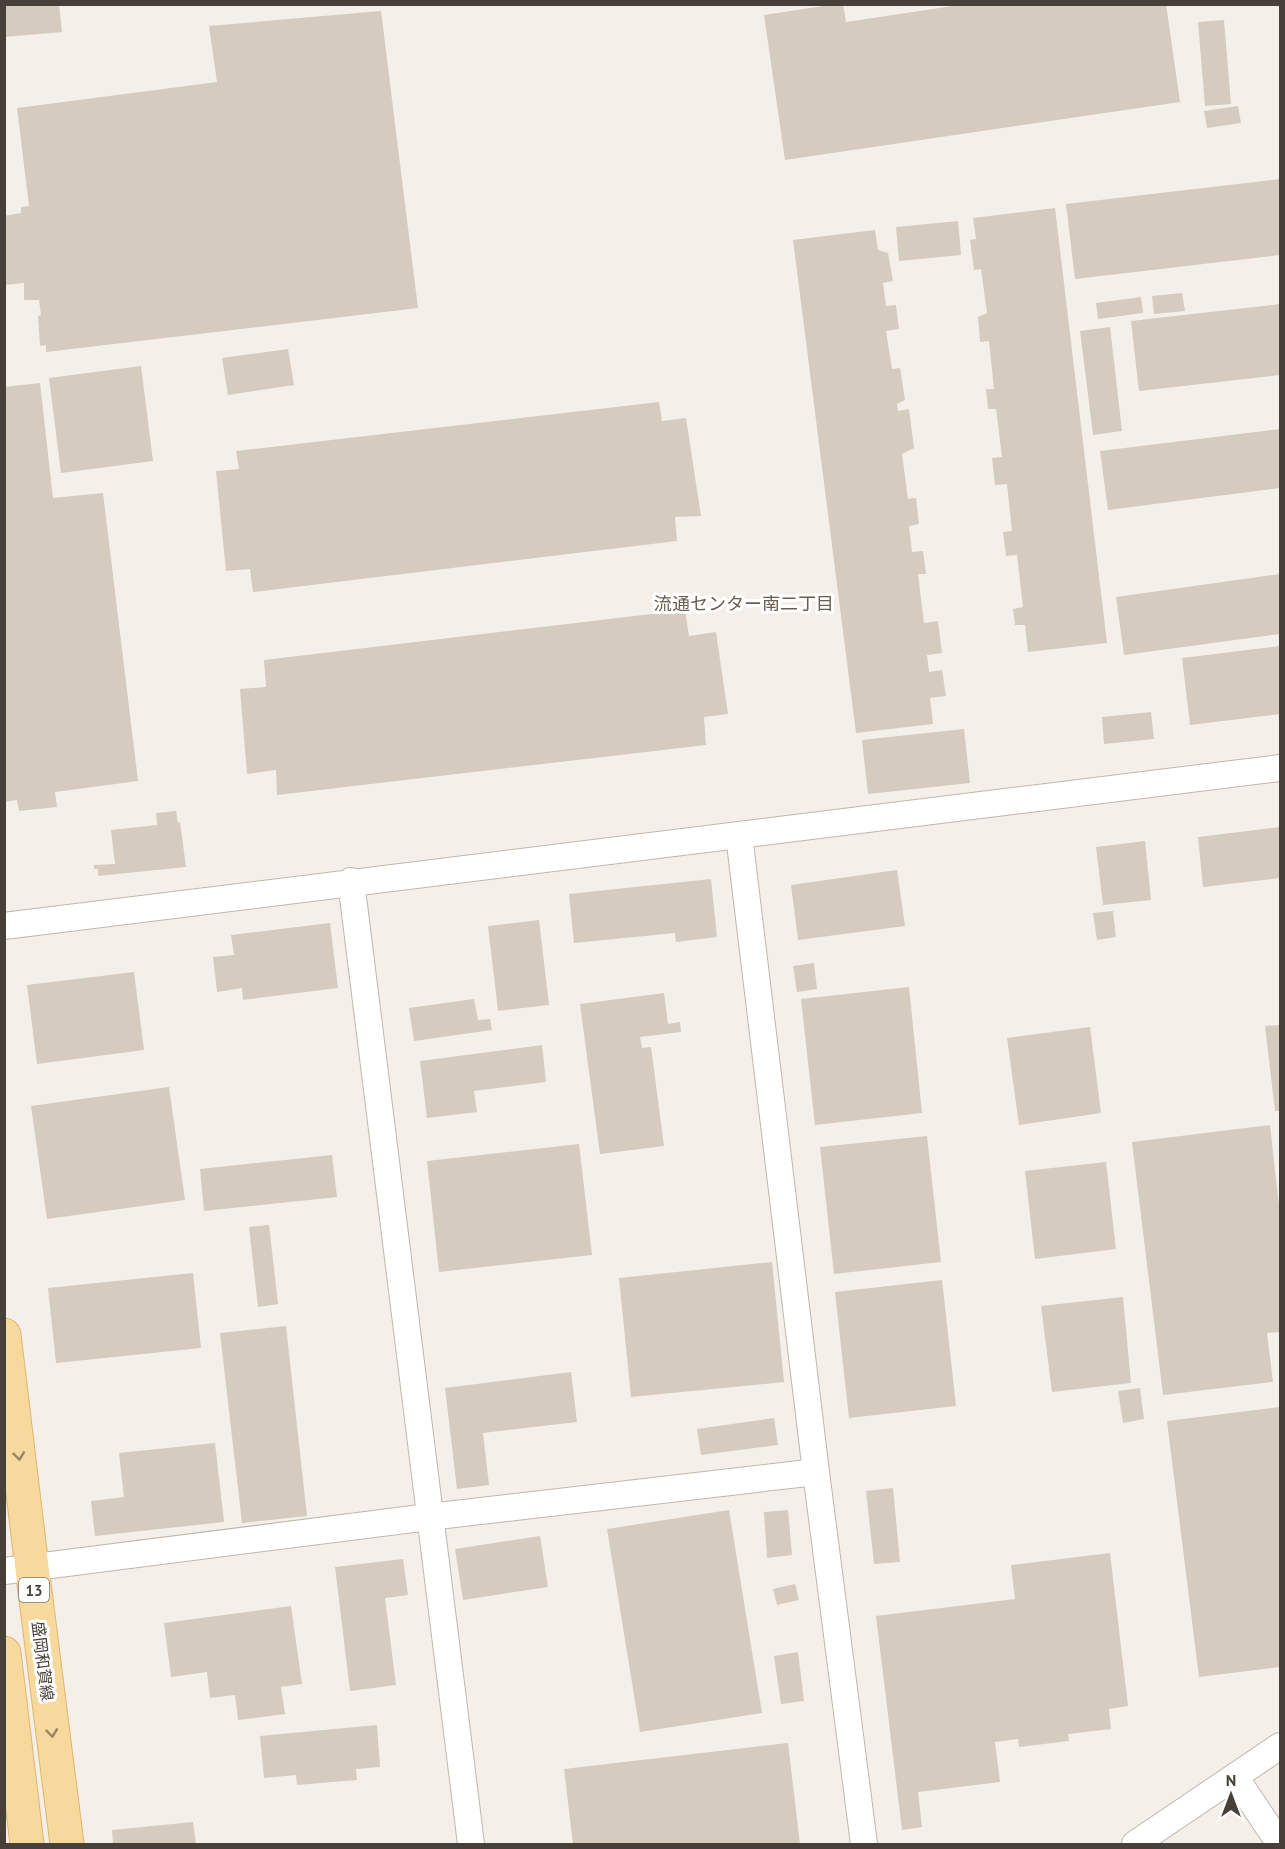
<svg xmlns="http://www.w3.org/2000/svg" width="1285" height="1849" viewBox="0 0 1285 1849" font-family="'PT Sans','Noto Sans JP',sans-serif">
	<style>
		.building { fill: #d5cbbf }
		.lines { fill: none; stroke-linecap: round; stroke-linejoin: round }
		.minor-casing { stroke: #bfb7ac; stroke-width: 28 }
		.major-casing { stroke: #ddb66e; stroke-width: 35 }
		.minor { stroke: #fff; stroke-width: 26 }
		.major { stroke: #f8d99d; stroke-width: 33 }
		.oneway { stroke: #978565 }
		.labels { text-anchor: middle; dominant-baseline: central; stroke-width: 6; stroke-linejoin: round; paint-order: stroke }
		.shield { fill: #fff; stroke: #7e7974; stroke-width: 1.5 }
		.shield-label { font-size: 15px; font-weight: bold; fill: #474038 }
		.street-label { font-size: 16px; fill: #474038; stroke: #fff }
		.neighbourhood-label { font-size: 18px; fill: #695e50; stroke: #fff }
	</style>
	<rect width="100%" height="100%" fill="#f4f0e9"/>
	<!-- building -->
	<g class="building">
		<path d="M 4,4 L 59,4 L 62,32 L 4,37 Z"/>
		<path d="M 837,4 L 843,4 L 846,22 L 966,4 L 1166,4 L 1180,102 L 785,160 L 764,15 Z"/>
		<path d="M 381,11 L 418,308 L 46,352 L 46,345 L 40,346 L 38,316 L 41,315 L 39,300 L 24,300 L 24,283 L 4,285 L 4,216 L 21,213 L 21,207 L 29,206 L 17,108 L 217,82 L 209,26 Z"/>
		<path d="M 1224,20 L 1231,104 L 1205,106 L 1198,22 Z"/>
		<path d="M 1238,106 L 1241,123 L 1207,128 L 1204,111 Z"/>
		<path d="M 1280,179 L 1280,255 L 1075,279 L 1066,204 Z"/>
		<path d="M 1055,208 L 1107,643 L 1028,652 L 1025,625 L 1015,625 L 1013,609 L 1023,607 L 1017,555 L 1006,556 L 1003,532 L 1012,531 L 1007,484 L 995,485 L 992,458 L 1002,457 L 996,409 L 988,409 L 986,389 L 994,389 L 989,341 L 980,342 L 978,317 L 987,313 L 981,269 L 974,270 L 970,240 L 976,239 L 973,218 Z"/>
		<path d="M 958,221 L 961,255 L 899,261 L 896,227 Z"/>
		<path d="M 875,230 L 878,250 L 888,253 L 893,281 L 883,283 L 886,306 L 896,305 L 899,329 L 886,331 L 892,369 L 900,368 L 905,400 L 897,404 L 898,411 L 909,409 L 914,448 L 902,454 L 908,499 L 916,498 L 919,524 L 909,526 L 912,552 L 923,551 L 926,574 L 918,574 L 924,623 L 938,621 L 942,653 L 927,655 L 929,672 L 942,670 L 946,696 L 930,698 L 933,724 L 856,733 L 793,240 Z"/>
		<path d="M 1182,293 L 1185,311 L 1154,314 L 1152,296 Z"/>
		<path d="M 1141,297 L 1143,313 L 1098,319 L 1096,303 Z"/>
		<path d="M 1280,304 L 1280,375 L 1139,391 L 1131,321 Z"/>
		<path d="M 1110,327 L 1122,431 L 1093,435 L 1080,331 Z"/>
		<path d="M 288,349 L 294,385 L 228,395 L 222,358 Z"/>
		<path d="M 141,366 L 153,461 L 61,473 L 49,378 Z"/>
		<path d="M 40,383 L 53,498 L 103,493 L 138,781 L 55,792 L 57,807 L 19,811 L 17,800 L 4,802 L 4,387 Z"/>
		<path d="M 659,402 L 662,421 L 686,418 L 701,516 L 675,517 L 677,541 L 253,592 L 250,569 L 226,571 L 216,471 L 239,469 L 236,451 Z"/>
		<path d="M 1280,429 L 1280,488 L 1108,510 L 1100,451 Z"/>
		<path d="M 1280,574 L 1280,634 L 1124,655 L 1116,597 Z"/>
		<path d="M 685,610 L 689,636 L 716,632 L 728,714 L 704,717 L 706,745 L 277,795 L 276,770 L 247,774 L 240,689 L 266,687 L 264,660 Z"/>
		<path d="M 1280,646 L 1280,714 L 1190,725 L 1182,658 Z"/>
		<path d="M 1151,712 L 1154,739 L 1104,744 L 1102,717 Z"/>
		<path d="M 964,729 L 970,783 L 868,794 L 862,740 Z"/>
		<path d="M 176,811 L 178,823 L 180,822 L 186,867 L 98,876 L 98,869 L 94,869 L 94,865 L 115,864 L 111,830 L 157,825 L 156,813 Z"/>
		<path d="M 1280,827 L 1280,878 L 1203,887 L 1198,837 Z"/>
		<path d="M 1145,841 L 1151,900 L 1103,905 L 1096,847 Z"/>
		<path d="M 897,870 L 905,926 L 798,940 L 791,885 Z"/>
		<path d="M 711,879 L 717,937 L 676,942 L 675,933 L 574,943 L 569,894 Z"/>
		<path d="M 1113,911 L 1116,937 L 1097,940 L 1093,913 Z"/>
		<path d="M 539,920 L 549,1005 L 498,1011 L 488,926 Z"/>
		<path d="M 330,923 L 338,988 L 243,1000 L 242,988 L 217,992 L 213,957 L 234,955 L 231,935 Z"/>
		<path d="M 814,963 L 817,989 L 797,992 L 793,966 Z"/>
		<path d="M 134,972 L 144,1050 L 37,1064 L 27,985 Z"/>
		<path d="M 909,987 L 922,1113 L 815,1125 L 801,999 Z"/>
		<path d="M 664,993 L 668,1024 L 680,1022 L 681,1032 L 640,1037 L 642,1048 L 651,1047 L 664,1146 L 600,1154 L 580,1004 Z"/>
		<path d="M 474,999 L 478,1020 L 490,1019 L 492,1030 L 414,1041 L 409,1008 Z"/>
		<path d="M 1280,1025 L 1280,1111 L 1275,1111 L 1265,1026 Z"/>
		<path d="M 1090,1027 L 1101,1113 L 1019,1125 L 1007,1038 Z"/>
		<path d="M 542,1045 L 546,1082 L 474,1091 L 477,1112 L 427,1118 L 420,1061 Z"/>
		<path d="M 169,1087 L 185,1200 L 47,1219 L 31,1106 Z"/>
		<path d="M 1270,1125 L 1280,1215 L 1280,1332 L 1267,1333 L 1273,1382 L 1163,1395 L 1132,1142 Z"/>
		<path d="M 927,1136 L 941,1262 L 834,1274 L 820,1147 Z"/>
		<path d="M 579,1144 L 592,1255 L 439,1272 L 427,1161 Z"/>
		<path d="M 332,1155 L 337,1197 L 204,1211 L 200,1169 Z"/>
		<path d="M 1106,1162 L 1116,1249 L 1035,1259 L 1025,1171 Z"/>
		<path d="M 269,1225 L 278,1304 L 258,1307 L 249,1227 Z"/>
		<path d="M 772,1262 L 784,1382 L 631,1397 L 619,1278 Z"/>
		<path d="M 193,1273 L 201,1348 L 56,1363 L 48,1288 Z"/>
		<path d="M 942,1280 L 956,1406 L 849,1418 L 835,1292 Z"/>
		<path d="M 1123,1297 L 1131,1383 L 1052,1392 L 1041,1306 Z"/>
		<path d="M 286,1326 L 307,1516 L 242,1523 L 220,1333 Z"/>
		<path d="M 571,1372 L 577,1422 L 483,1433 L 489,1485 L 457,1489 L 445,1388 Z"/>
		<path d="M 1140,1388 L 1144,1419 L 1123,1423 L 1118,1391 Z"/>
		<path d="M 1280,1407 L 1280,1667 L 1199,1677 L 1167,1421 Z"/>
		<path d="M 774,1418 L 778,1445 L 701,1455 L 697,1429 Z"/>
		<path d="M 215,1443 L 224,1522 L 95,1536 L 91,1501 L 124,1497 L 119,1453 Z"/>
		<path d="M 893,1488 L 900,1562 L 874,1564 L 866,1491 Z"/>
		<path d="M 729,1510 L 762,1713 L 640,1732 L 607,1529 Z"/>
		<path d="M 788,1510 L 792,1555 L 767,1558 L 764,1512 Z"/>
		<path d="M 540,1536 L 548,1587 L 463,1600 L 455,1549 Z"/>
		<path d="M 1110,1553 L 1128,1706 L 1109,1709 L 1111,1729 L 1068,1734 L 1069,1741 L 1019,1747 L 1018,1739 L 995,1742 L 1000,1782 L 918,1792 L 922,1827 L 902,1830 L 876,1616 L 1015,1599 L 1011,1565 Z"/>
		<path d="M 403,1559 L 408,1595 L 385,1598 L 396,1685 L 350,1691 L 335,1567 Z"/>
		<path d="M 795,1584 L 799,1600 L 777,1605 L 773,1589 Z"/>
		<path d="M 291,1606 L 302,1684 L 281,1687 L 285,1714 L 238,1720 L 235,1695 L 210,1698 L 207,1672 L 171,1677 L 164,1623 Z"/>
		<path d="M 798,1652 L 804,1701 L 781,1704 L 774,1656 Z"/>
		<path d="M 377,1725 L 380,1767 L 356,1769 L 357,1780 L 297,1785 L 296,1775 L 264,1778 L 260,1736 Z"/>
		<path d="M 788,1743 L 800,1844 L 573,1844 L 564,1769 Z"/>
		<path d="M 193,1822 L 196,1844 L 113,1844 L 112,1830 Z"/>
	</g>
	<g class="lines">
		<!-- minor casing -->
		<g class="minor-casing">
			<g id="minor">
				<path d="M 739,835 L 816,1472 L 864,1844"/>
				<path d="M 351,881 L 471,1844"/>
				<path d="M 4,926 C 430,871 855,821 1280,768"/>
				<path d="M 4,1571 L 429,1517 L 816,1472"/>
				<path d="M 1235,1777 L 1280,1844"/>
				<path d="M 1135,1844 L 1280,1746"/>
			</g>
		</g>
		<!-- major casing -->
		<g class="major-casing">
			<g id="major">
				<path d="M 4,1335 L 32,1568 L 67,1844"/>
				<path d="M 4,1653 L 27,1844"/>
			</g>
		</g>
		<!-- minor -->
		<use href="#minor" class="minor"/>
		<!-- major -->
		<use href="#major" class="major"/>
	</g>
	<!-- one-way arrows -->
	<defs><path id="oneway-chevron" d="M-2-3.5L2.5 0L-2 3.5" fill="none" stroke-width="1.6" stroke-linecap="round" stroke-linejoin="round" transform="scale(1.5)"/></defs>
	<g class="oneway">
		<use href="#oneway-chevron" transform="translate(19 1456) rotate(83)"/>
		<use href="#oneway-chevron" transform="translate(52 1733) rotate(83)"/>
	</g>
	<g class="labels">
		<!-- shield labels -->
		<rect class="shield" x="19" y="1578" width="30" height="24" rx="4.5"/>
		<g class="shield-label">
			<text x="34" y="1590">13</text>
		</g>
		<!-- street labels -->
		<g class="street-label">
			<text transform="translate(43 1661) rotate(83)">盛岡和賀線</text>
		</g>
		<!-- neighbourhood labels -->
		<g class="neighbourhood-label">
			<text x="744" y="603">流通センター南二丁目</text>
		</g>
	</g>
	<!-- border -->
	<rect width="1285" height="1849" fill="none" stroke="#474038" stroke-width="12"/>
	<!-- north arrow -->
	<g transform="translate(1231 1795)" stroke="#ffffff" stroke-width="4.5" paint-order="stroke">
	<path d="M0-4.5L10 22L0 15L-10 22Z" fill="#474038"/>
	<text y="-9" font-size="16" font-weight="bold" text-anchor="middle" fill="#474038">N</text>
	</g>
</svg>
